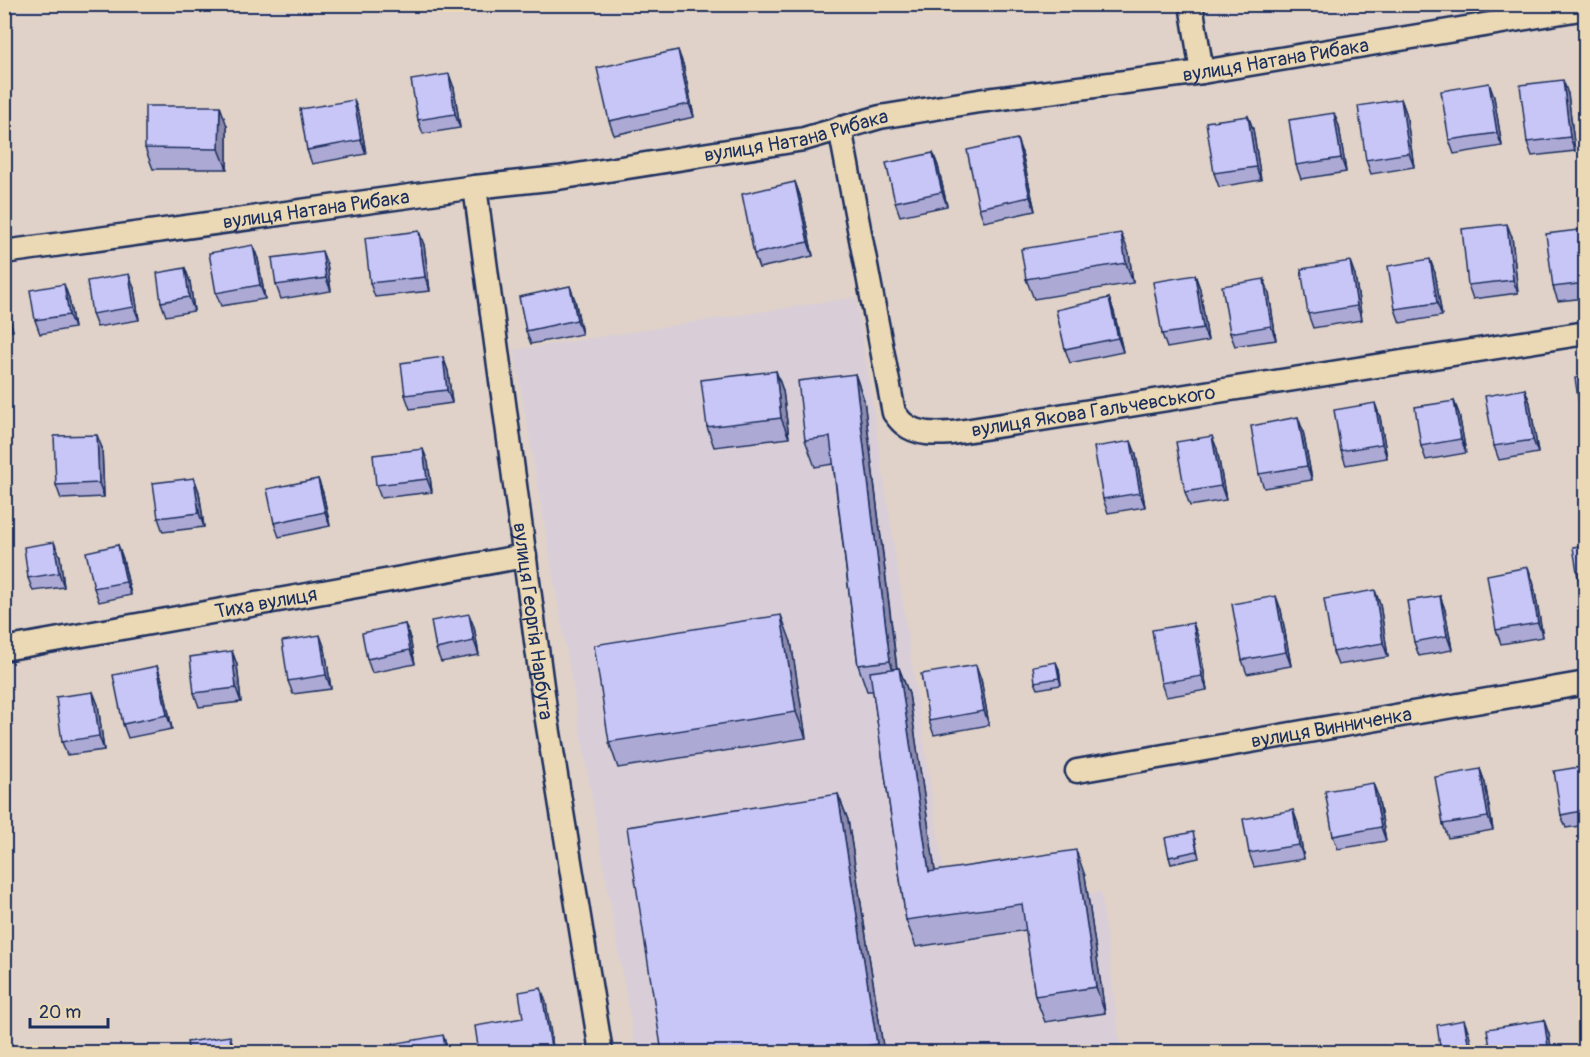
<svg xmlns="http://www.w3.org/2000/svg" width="1590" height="1057" viewBox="0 0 1590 1057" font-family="Pangolin,sans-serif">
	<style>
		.built { fill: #d9ced7 }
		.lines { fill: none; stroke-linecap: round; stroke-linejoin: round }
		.street-casing { stroke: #1b2f5e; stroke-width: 27 }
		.street { stroke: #ebd8b5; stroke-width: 22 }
		.wall { fill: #aca9d4; stroke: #1b2f5e; stroke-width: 1.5 }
		.shaded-wall { fill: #8c8aad; stroke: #1b2f5e; stroke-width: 1.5 }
		.building { fill: #c8c5f7; stroke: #1b2f5e; stroke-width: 1.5 }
		.labels { text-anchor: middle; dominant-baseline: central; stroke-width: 4.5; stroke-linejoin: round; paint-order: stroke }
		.street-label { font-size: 20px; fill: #1b2f5e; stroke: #ebd8b5 }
	</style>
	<rect width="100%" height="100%" fill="#e0d2c9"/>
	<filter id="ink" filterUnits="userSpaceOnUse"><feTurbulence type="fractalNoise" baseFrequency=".0167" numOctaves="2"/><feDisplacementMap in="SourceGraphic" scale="12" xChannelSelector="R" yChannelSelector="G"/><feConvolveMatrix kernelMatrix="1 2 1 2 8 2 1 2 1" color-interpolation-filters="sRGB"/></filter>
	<g filter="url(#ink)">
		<!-- built -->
		<path class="built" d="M 856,297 L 950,912 L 1101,892 L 1121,1052 L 636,1052 L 514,350 Z"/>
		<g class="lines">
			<!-- street casing -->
			<g class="street-casing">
				<g id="street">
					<path d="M 1191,4 L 1202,72"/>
					<path id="s1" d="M 840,128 L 894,413 C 897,416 900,421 904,424 C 917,435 936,434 952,433 L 1586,333"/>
					<path id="s2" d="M 475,187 L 545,708 L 601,1052"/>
					<path id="s3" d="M 4,252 L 475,187 L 558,178 L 804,139 L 880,117 L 979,101 L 1202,72 L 1586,8"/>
					<path id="s4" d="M 4,649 L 525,556"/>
					<path id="s5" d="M 1077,771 L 1586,683"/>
				</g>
			</g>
			<!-- street -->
			<use href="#street" class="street"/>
		</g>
		<!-- wall -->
		<g class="wall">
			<path d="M 1412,4 L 1445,4 L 1414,10 Z"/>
			<path d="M 683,64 L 694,117 L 614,135 L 609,121 Z"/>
			<path d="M 454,88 L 460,128 L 423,134 L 418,120 Z"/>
			<path d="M 1568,94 L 1575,151 L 1532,156 L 1527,142 Z"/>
			<path d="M 1494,97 L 1502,146 L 1454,154 L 1449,140 Z"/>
			<path d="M 1401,99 L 1406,113 L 1414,167 L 1371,174 L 1366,160 Z"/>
			<path d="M 359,113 L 366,154 L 312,164 L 307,150 Z"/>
			<path d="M 1248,116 L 1253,129 L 1261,180 L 1219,187 L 1214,173 Z"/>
			<path d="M 227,126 L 227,169 L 153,169 L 145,148 Z"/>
			<path d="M 1339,126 L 1346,172 L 1301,179 L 1296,165 Z"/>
			<path d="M 933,153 L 938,166 L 947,206 L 900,216 L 895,202 Z"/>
			<path d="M 1022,153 L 1035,211 L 984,222 L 979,208 Z"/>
			<path d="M 795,182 L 800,196 L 813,256 L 759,268 L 754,254 Z"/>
			<path d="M 1586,229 L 1586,298 L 1558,301 L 1553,287 Z"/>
			<path d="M 1512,237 L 1518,293 L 1473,299 L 1468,285 Z"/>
			<path d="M 424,245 L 430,291 L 375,297 L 370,283 Z"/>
			<path d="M 1129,253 L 1133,283 L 1034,299 L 1026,279 Z"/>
			<path d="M 258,259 L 265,299 L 221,306 L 216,293 Z"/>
			<path d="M 327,264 L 331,291 L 281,299 L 276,285 Z"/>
			<path d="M 185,268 L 190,282 L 194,311 L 166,316 L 161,302 Z"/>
			<path d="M 1435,273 L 1442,316 L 1400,323 L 1395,309 Z"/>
			<path d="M 1195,275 L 1200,289 L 1208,341 L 1167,348 L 1162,334 Z"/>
			<path d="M 1355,275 L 1362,320 L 1313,328 L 1308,314 Z"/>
			<path d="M 1264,279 L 1269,293 L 1276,340 L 1235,346 L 1230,333 Z"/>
			<path d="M 134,288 L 139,320 L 97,327 L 92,314 Z"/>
			<path d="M 4,295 L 13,331 L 4,333 Z"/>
			<path d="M 69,298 L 74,328 L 40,334 L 35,320 Z"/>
			<path d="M 1109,298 L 1114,312 L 1123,352 L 1070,363 L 1065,349 Z"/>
			<path d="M 575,300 L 582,334 L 531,344 L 526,331 Z"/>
			<path d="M 443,357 L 448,371 L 452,403 L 410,409 L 405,395 Z"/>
			<path d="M 776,371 L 783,391 L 789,438 L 714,447 L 707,427 Z"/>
			<path d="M 855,374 L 864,400 L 897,668 L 899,668 L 909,694 L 935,871 L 1085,876 L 1105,1013 L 1045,1022 L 1035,996 L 1026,930 L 916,947 L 906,920 L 873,691 L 867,691 L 858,665 L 833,464 L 815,467 L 805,440 Z"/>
			<path d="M 1525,389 L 1530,403 L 1538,453 L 1499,460 L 1494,446 Z"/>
			<path d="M 1454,401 L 1459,414 L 1466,453 L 1426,460 L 1421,446 Z"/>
			<path d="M 1380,417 L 1387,458 L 1346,465 L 1341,451 Z"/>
			<path d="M 1303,431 L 1312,480 L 1264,488 L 1259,474 Z"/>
			<path d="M 102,448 L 104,497 L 61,499 L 56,485 Z"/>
			<path d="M 1217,449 L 1226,500 L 1190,506 L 1185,492 Z"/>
			<path d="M 1136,454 L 1145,507 L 1108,513 L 1103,499 Z"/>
			<path d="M 428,462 L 432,492 L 381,498 L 376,485 Z"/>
			<path d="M 194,478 L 199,492 L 204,527 L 163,532 L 158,518 Z"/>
			<path d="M 318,479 L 323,493 L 330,526 L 279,537 L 274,523 Z"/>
			<path d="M 118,545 L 123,559 L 131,595 L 99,602 L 94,588 Z"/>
			<path d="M 1586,545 L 1586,608 L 1581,596 Z"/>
			<path d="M 60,556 L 64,587 L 33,591 L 28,578 Z"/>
			<path d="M 1533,581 L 1543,637 L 1501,644 L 1496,630 Z"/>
			<path d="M 1440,596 L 1445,610 L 1452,650 L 1419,656 L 1414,642 Z"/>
			<path d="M 1380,604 L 1388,657 L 1338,665 L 1333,652 Z"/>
			<path d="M 1281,610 L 1291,666 L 1247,674 L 1242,660 Z"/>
			<path d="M 1193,623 L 1198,637 L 1207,690 L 1166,697 L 1161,683 Z"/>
			<path d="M 405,624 L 410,638 L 415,664 L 372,673 L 367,659 Z"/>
			<path d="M 474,627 L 479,655 L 441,662 L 436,649 Z"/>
			<path d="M 791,642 L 806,738 L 618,768 L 609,742 Z"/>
			<path d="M 325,649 L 331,689 L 293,694 L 288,681 Z"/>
			<path d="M 232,651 L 237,665 L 241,702 L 199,707 L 194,693 Z"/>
			<path d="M 157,666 L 162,680 L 172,729 L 128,738 L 123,724 Z"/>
			<path d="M 1059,669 L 1061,685 L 1038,689 L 1035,682 Z"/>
			<path d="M 981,679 L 989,725 L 934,735 L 929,721 Z"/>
			<path d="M 93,692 L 98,705 L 104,750 L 67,755 L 62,742 Z"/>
			<path d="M 4,697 L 9,721 L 4,722 Z"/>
			<path d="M 1586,766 L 1586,825 L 1566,828 L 1561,815 Z"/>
			<path d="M 1480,769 L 1485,783 L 1493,830 L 1448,838 L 1443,824 Z"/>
			<path d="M 838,794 L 848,820 L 884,1053 L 662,1053 Z"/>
			<path d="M 1378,796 L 1386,841 L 1338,849 L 1333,836 Z"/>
			<path d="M 1293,810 L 1298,824 L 1304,859 L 1254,867 L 1249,853 Z"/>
			<path d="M 1195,839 L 1199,858 L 1171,864 L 1169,857 Z"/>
		</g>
		<!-- shaded-wall -->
		<g class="shaded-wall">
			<path d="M 678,50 L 683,64 L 694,117 L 689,104 Z"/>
			<path d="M 449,74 L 454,88 L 460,128 L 455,114 Z"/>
			<path d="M 1563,80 L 1568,94 L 1575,151 L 1570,137 Z"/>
			<path d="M 1489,83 L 1494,97 L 1502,146 L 1497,133 Z"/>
			<path d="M 1401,99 L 1406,113 L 1414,167 L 1409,153 Z"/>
			<path d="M 354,100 L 359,113 L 366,154 L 361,140 Z"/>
			<path d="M 220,106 L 227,126 L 227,169 L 219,149 Z"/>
			<path d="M 1334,113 L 1339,126 L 1346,172 L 1341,158 Z"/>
			<path d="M 1248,116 L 1253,129 L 1261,180 L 1256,167 Z"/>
			<path d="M 1017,139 L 1022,153 L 1035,211 L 1030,197 Z"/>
			<path d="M 933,153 L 938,166 L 947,206 L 942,192 Z"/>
			<path d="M 795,182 L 800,196 L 813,256 L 808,242 Z"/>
			<path d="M 1507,224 L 1512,237 L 1518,293 L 1513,280 Z"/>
			<path d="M 419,231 L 424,245 L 430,291 L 425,277 Z"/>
			<path d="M 1121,233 L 1129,253 L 1133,283 L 1126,263 Z"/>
			<path d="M 253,245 L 258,259 L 265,299 L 260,285 Z"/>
			<path d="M 322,251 L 327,264 L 331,291 L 326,278 Z"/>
			<path d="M 1430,259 L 1435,273 L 1442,316 L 1437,303 Z"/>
			<path d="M 1350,261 L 1355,275 L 1362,320 L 1357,306 Z"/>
			<path d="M 185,268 L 190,282 L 194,311 L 189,297 Z"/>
			<path d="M 129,274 L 134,288 L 139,320 L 134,307 Z"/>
			<path d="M 1195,275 L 1200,289 L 1208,341 L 1203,328 Z"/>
			<path d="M 1264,279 L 1269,293 L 1276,340 L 1271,326 Z"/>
			<path d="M 64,284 L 69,298 L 74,328 L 69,315 Z"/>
			<path d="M 570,286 L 575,300 L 582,334 L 577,320 Z"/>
			<path d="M 4,295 L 13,331 L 8,318 L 4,303 Z"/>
			<path d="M 1109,298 L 1114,312 L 1123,352 L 1118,338 Z"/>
			<path d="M 443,357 L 448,371 L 452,403 L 447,390 Z"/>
			<path d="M 776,371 L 783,391 L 789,438 L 781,418 Z"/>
			<path d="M 855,374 L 864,400 L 899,687 L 890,661 Z"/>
			<path d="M 1525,389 L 1530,403 L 1538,453 L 1533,440 Z"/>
			<path d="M 1454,401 L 1459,414 L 1466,453 L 1461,439 Z"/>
			<path d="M 1375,403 L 1380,417 L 1387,458 L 1382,444 Z"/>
			<path d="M 1298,417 L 1303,431 L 1312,480 L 1307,466 Z"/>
			<path d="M 97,435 L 102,448 L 104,497 L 99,483 Z"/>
			<path d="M 1212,436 L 1217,449 L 1226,500 L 1221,486 Z"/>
			<path d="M 1131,441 L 1136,454 L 1145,507 L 1140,493 Z"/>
			<path d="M 423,449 L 428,462 L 432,492 L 427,479 Z"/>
			<path d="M 194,478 L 199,492 L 204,527 L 199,513 Z"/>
			<path d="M 318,479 L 323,493 L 330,526 L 325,512 Z"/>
			<path d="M 54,542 L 60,556 L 64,587 L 59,573 Z"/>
			<path d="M 118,545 L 123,559 L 131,595 L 126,582 Z"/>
			<path d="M 1528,567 L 1533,581 L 1543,637 L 1538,623 Z"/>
			<path d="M 1375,590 L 1380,604 L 1388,657 L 1383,643 Z"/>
			<path d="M 1276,596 L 1281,610 L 1291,666 L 1286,652 Z"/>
			<path d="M 1440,596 L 1445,610 L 1452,650 L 1447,636 Z"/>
			<path d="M 469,614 L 474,627 L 479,655 L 474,641 Z"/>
			<path d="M 781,615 L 791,642 L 806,738 L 796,712 Z"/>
			<path d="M 1193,623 L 1198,637 L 1207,690 L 1202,676 Z"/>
			<path d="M 405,624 L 410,638 L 415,664 L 410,650 Z"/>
			<path d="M 320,635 L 325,649 L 331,689 L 326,675 Z"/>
			<path d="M 232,651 L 237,665 L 241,702 L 236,688 Z"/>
			<path d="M 1056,662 L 1059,669 L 1061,685 L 1059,678 Z"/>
			<path d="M 976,665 L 981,679 L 989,725 L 984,711 Z"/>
			<path d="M 157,666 L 162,680 L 172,729 L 167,715 Z"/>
			<path d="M 899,668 L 909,694 L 939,898 L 929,872 Z"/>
			<path d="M 93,692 L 98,705 L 104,750 L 99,736 Z"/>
			<path d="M 4,697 L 9,721 L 4,708 Z"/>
			<path d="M 1480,769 L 1485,783 L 1493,830 L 1488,817 Z"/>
			<path d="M 1373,783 L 1378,796 L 1386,841 L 1381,827 Z"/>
			<path d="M 838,794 L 848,820 L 884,1053 L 880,1053 L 877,1044 Z"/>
			<path d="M 1293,810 L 1298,824 L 1304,859 L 1299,845 Z"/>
			<path d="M 1076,850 L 1085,876 L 1105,1013 L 1096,987 Z"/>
			<path d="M 541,988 L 546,1002 L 554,1053 L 552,1053 Z"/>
			<path d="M 1464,1020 L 1469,1033 L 1473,1053 L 1470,1053 Z"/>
			<path d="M 1544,1020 L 1549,1034 L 1552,1053 L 1549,1053 Z"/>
			<path d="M 443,1035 L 448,1049 L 449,1053 L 446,1053 Z"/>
			<path d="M 230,1036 L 236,1053 L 232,1053 Z"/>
		</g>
		<!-- building -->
		<g class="building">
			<path d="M 678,50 L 689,104 L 609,121 L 597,68 Z"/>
			<path d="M 449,74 L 455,114 L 418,120 L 411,80 Z"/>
			<path d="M 1563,80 L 1570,137 L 1527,142 L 1520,85 Z"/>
			<path d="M 1489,83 L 1497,133 L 1449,140 L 1441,91 Z"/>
			<path d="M 1401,99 L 1409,153 L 1366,160 L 1358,106 Z"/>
			<path d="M 354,100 L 361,140 L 307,150 L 300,109 Z"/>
			<path d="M 145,106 L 220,106 L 219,149 L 145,148 Z"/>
			<path d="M 1334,113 L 1341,158 L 1296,165 L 1289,120 Z"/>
			<path d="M 1248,116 L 1256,167 L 1214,173 L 1206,122 Z"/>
			<path d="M 1017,139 L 1030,197 L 979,208 L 967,150 Z"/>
			<path d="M 933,153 L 942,192 L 895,202 L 886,163 Z"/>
			<path d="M 795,182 L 808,242 L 754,254 L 742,194 Z"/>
			<path d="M 1507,224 L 1513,280 L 1468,285 L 1462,229 Z"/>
			<path d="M 1586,229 L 1586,283 L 1553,287 L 1546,234 Z"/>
			<path d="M 419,231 L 425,277 L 370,283 L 365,238 Z"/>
			<path d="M 1121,233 L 1126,263 L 1026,279 L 1021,249 Z"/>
			<path d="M 253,245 L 260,285 L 216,293 L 209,253 Z"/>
			<path d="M 322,251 L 326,278 L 276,285 L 272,258 Z"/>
			<path d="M 1430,259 L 1437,303 L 1395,309 L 1388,266 Z"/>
			<path d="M 1350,261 L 1357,306 L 1308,314 L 1301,269 Z"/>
			<path d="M 185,268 L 189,297 L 161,302 L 157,273 Z"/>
			<path d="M 129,274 L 134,307 L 92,314 L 87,281 Z"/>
			<path d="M 1195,275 L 1203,328 L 1162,334 L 1153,282 Z"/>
			<path d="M 1264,279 L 1271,326 L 1230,333 L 1222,286 Z"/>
			<path d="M 64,284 L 69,315 L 35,320 L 30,290 Z"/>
			<path d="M 570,286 L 577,320 L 526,331 L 519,297 Z"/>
			<path d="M 1109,298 L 1118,338 L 1065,349 L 1056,310 Z"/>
			<path d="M 4,303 L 8,318 L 4,318 Z"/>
			<path d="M 443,357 L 447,390 L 405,395 L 401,363 Z"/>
			<path d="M 776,371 L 781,418 L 707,427 L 701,380 Z"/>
			<path d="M 855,374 L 890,661 L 858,665 L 830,437 L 805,440 L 798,381 Z"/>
			<path d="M 1586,376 L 1586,435 L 1584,436 L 1575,378 Z"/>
			<path d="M 1525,389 L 1533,440 L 1494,446 L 1485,396 Z"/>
			<path d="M 1454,401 L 1461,439 L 1421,446 L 1415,407 Z"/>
			<path d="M 1375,403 L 1382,444 L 1341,451 L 1334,410 Z"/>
			<path d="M 1298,417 L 1307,466 L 1259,474 L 1251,426 Z"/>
			<path d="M 97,435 L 99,483 L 56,485 L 54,436 Z"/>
			<path d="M 1212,436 L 1221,486 L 1185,492 L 1176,442 Z"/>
			<path d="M 1131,441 L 1140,493 L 1103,499 L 1094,447 Z"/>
			<path d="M 423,449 L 427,479 L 376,485 L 373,455 Z"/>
			<path d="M 194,478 L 199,513 L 158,518 L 153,483 Z"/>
			<path d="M 318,479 L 325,512 L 274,523 L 267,489 Z"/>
			<path d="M 54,542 L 59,573 L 28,578 L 24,547 Z"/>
			<path d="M 118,545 L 126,582 L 94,588 L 86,552 Z"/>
			<path d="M 1586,545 L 1586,595 L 1581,596 L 1573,547 Z"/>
			<path d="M 1528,567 L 1538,623 L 1496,630 L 1487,575 Z"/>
			<path d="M 1375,590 L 1383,643 L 1333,652 L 1324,599 Z"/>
			<path d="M 1276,596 L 1286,652 L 1242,660 L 1232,604 Z"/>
			<path d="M 1440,596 L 1447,636 L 1414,642 L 1407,601 Z"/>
			<path d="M 469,614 L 474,641 L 436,649 L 431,621 Z"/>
			<path d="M 781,615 L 796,712 L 609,742 L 594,645 Z"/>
			<path d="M 1193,623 L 1202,676 L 1161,683 L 1152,630 Z"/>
			<path d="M 405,624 L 410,650 L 367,659 L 362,633 Z"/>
			<path d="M 320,635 L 326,675 L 288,681 L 282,641 Z"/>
			<path d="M 232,651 L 236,688 L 194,693 L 190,657 Z"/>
			<path d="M 1056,662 L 1059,678 L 1035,682 L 1033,666 Z"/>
			<path d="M 976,665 L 984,711 L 929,721 L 921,674 Z"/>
			<path d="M 157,666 L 167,715 L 123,724 L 113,675 Z"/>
			<path d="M 899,668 L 929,872 L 1076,850 L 1096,987 L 1035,996 L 1022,904 L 906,920 L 870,672 Z"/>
			<path d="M 93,692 L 99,736 L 62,742 L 56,697 Z"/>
			<path d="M 1586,766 L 1586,810 L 1561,815 L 1554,771 Z"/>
			<path d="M 1480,769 L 1488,817 L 1443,824 L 1435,777 Z"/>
			<path d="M 1373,783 L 1381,827 L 1333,836 L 1325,791 Z"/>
			<path d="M 838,794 L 877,1044 L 826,1053 L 662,1053 L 627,827 Z"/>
			<path d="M 1293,810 L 1299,845 L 1249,853 L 1243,819 Z"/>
			<path d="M 1193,832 L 1197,851 L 1169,857 L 1165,838 Z"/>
			<path d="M 541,988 L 552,1053 L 479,1053 L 475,1026 L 523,1018 L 519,992 Z"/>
			<path d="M 1586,996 L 1586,1053 L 1585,1053 L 1580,997 Z"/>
			<path d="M 1464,1020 L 1470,1053 L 1441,1053 L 1437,1025 Z"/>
			<path d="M 1544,1020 L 1549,1053 L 1491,1053 L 1487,1029 Z"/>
			<path d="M 443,1035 L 446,1053 L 393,1053 L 392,1044 Z"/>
			<path d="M 230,1036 L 232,1053 L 189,1053 L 187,1042 Z"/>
			<path d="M 1384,1046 L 1385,1053 L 1345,1053 Z"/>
			<path d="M 335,1049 L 336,1053 L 318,1053 Z"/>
			<path d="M 1303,1051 L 1303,1053 L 1284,1053 Z"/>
		</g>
	</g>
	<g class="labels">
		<!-- street labels -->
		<g class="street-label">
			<text stroke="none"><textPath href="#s3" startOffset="1287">вулиця Натана Рибака</textPath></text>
			<text stroke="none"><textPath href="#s3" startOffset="801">вулиця Натана Рибака</textPath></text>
			<text stroke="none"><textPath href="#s3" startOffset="315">вулиця Натана Рибака</textPath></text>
			<text stroke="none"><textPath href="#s1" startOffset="498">вулиця Якова Гальчевського</textPath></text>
			<text stroke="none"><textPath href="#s4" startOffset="266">Тиха вулиця</textPath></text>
			<text stroke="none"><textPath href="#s2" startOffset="438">вулиця Георгія Нарбута</textPath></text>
			<text stroke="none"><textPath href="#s5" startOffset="258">вулиця Винниченка</textPath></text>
		</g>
	</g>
	<!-- margin -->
	<rect width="1590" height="1057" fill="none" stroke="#ebd8b5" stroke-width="24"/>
	<rect x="12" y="12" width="1566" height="1033" fill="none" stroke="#1b2f5e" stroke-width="2" filter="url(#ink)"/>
	<!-- scale -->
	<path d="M30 1018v9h78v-9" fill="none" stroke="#1b2f5e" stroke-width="3"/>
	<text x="39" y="1018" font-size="18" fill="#1b2f5e" stroke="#ebd8b5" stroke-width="4.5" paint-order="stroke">20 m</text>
</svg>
